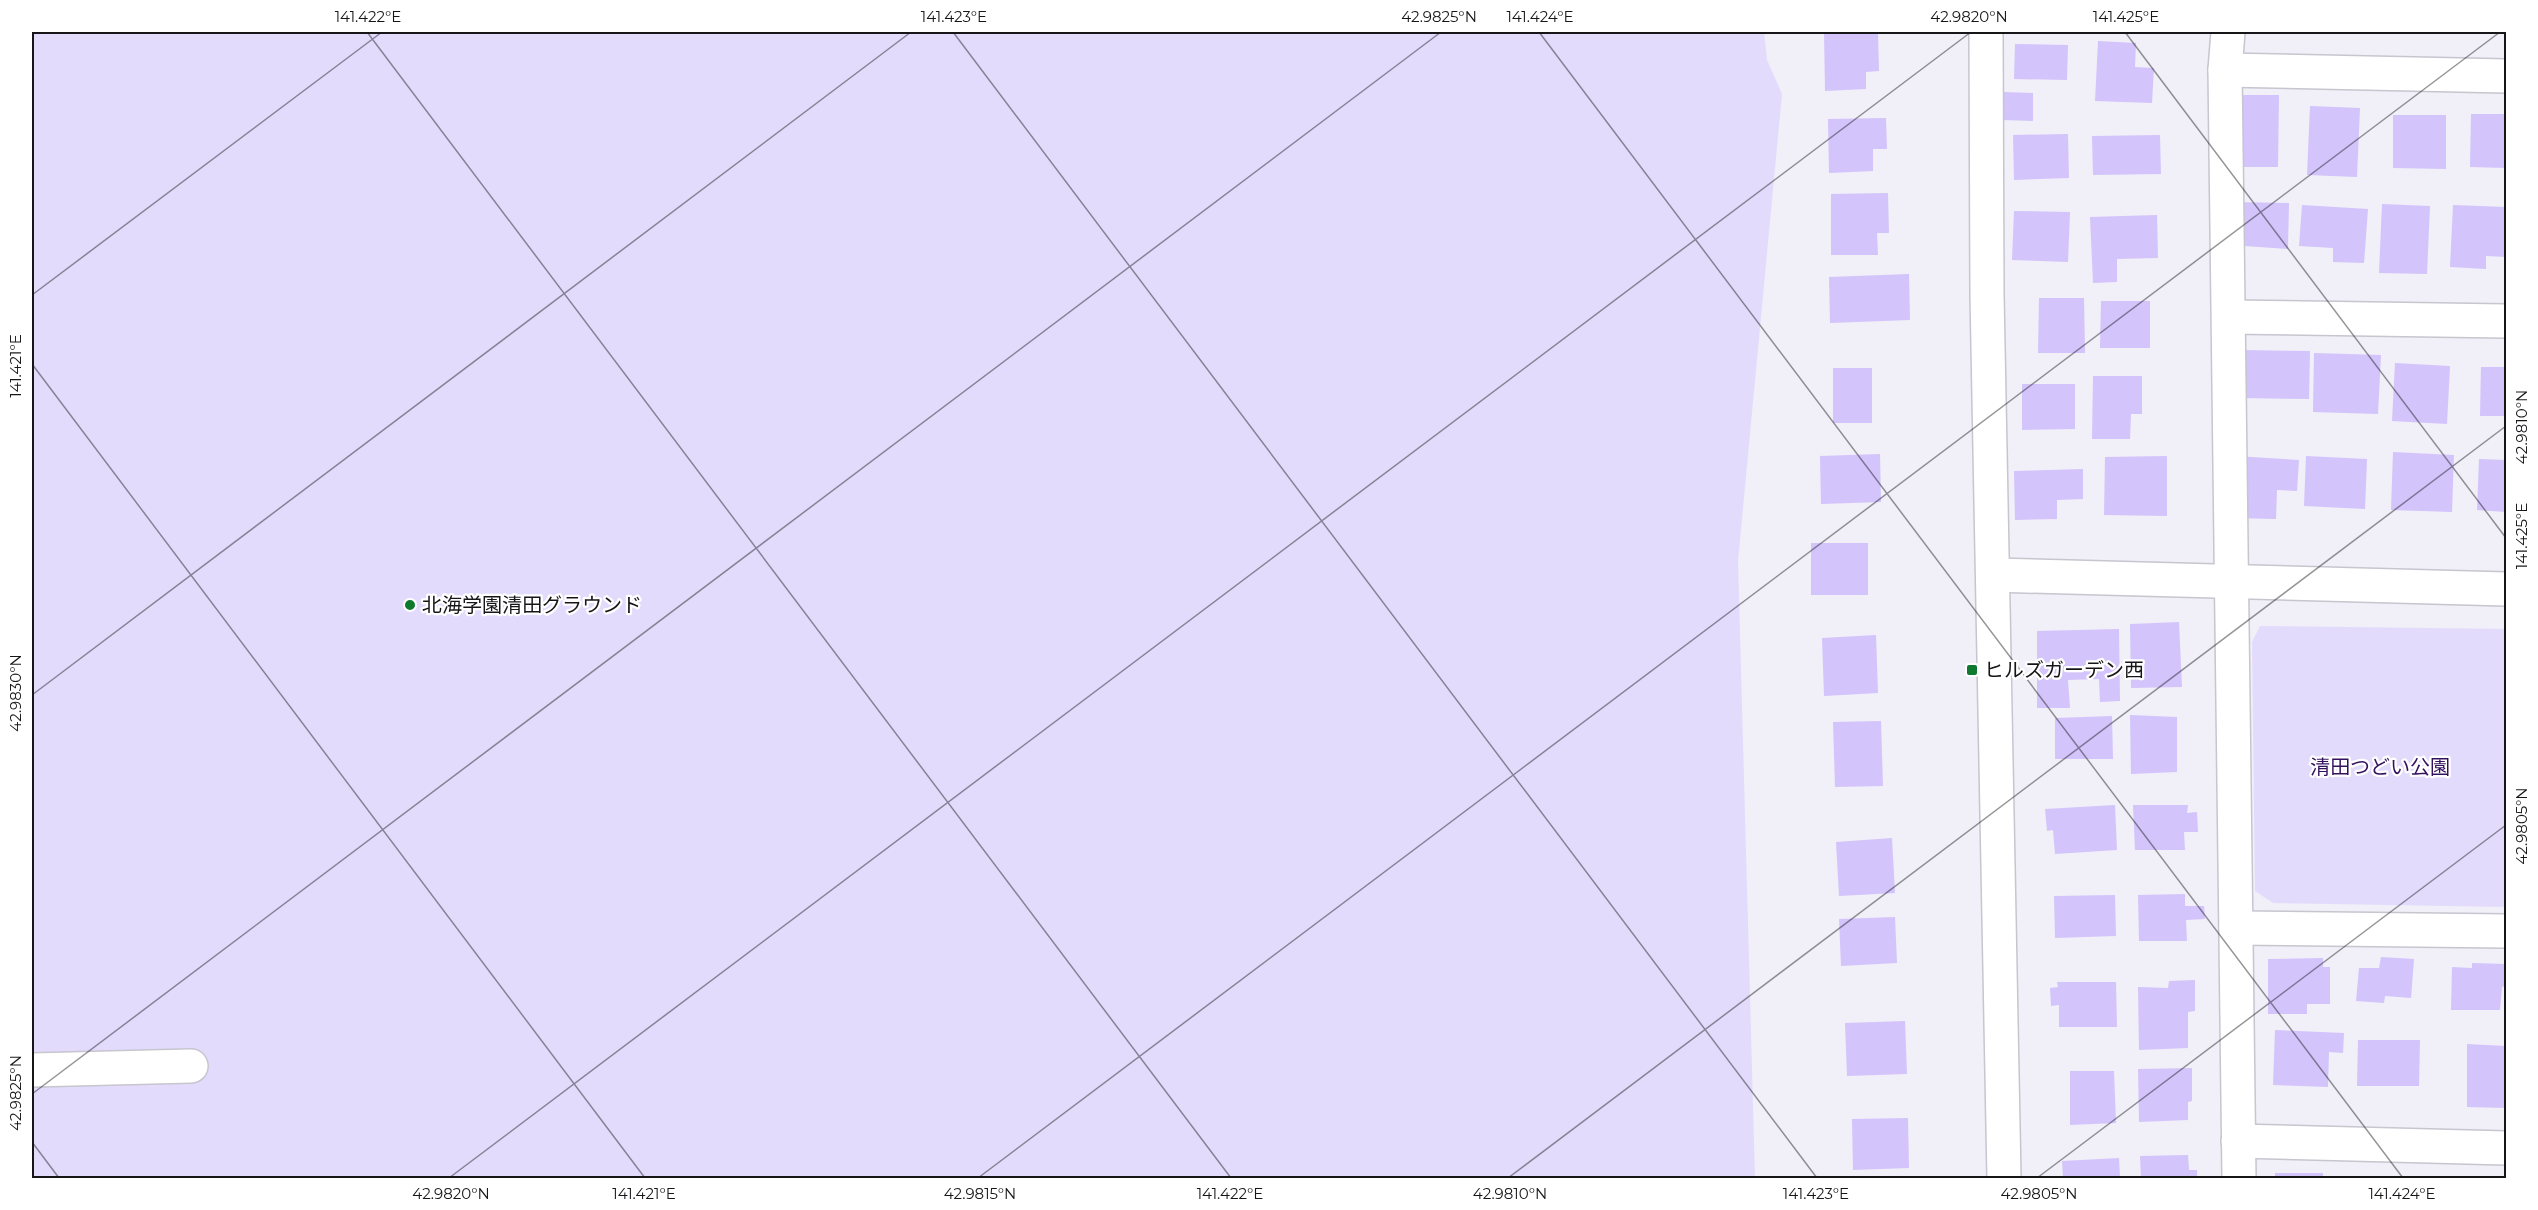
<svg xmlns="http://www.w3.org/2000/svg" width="2538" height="1210" viewBox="0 0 2538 1210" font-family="Montserrat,'Noto Sans JP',sans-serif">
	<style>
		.green { fill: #e3dbfc }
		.building { fill: #d3c4fb }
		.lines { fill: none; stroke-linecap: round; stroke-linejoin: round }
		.minor-casing { stroke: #c7c5ce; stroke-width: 36 }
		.tertiary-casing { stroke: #c7c5ce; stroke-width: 36 }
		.minor { stroke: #fff; stroke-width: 33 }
		.tertiary { stroke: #fff; stroke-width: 33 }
		.ticks { fill: none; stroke: #161619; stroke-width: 1.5; stroke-opacity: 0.45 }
		.poi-dot { fill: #0f7a2f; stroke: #fff; stroke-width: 2 }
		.labels { text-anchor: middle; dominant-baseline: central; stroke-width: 4.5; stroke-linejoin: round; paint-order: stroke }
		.poi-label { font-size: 20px; fill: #161619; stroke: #fff; text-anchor: start }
		.park-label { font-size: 20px; fill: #33115e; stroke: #fff }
		.neatline { fill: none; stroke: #161619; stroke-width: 2 }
		.ticks-label { font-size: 15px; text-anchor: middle; fill: #161619 }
	</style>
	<rect width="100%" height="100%" fill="#f1eff8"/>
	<!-- green -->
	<g class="green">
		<path d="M 32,32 L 1764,32 L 1767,60 L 1782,94 L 1738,561 L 1755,1178 L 32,1178 Z"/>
		<path d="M 2260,626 L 2506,629 L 2506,907 L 2273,903 L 2255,891 L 2252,642 Z"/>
	</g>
	<!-- building -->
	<g class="building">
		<path d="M 1824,32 L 1878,32 L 1879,71 L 1866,72 L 1866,89 L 1825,91 Z"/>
		<path d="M 2098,41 L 2136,43 L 2135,67 L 2154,68 L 2152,103 L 2095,101 Z"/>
		<path d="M 2015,44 L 2068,45 L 2067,80 L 2014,79 Z"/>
		<path d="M 2003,92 L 2033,93 L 2033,121 L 2002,120 Z"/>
		<path d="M 2231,95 L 2279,95 L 2278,167 L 2230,167 Z"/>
		<path d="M 2310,106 L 2360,108 L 2357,177 L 2307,175 Z"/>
		<path d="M 2471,114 L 2506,114 L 2506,168 L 2470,167 Z"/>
		<path d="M 2393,115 L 2446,115 L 2446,169 L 2393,168 Z"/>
		<path d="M 1886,118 L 1887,149 L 1873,149 L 1873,171 L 1829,173 L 1828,119 Z"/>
		<path d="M 2068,134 L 2069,178 L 2014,180 L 2013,135 Z"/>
		<path d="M 2160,135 L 2161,174 L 2093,175 L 2092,136 Z"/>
		<path d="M 1888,193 L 1889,233 L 1877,233 L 1878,255 L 1831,255 L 1831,194 Z"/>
		<path d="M 2232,202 L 2289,203 L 2288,249 L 2230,245 Z"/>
		<path d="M 2382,204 L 2430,206 L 2427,274 L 2379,273 Z"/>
		<path d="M 2302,205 L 2368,209 L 2364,263 L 2333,262 L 2333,248 L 2299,246 Z"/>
		<path d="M 2453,205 L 2506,207 L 2506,257 L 2486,256 L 2486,269 L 2450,267 Z"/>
		<path d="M 2014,211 L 2070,212 L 2068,262 L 2012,260 Z"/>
		<path d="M 2157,215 L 2158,258 L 2117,259 L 2117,282 L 2093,283 L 2090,217 Z"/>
		<path d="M 1909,274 L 1910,320 L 1830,323 L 1829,277 Z"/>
		<path d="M 2039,298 L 2084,298 L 2085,353 L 2038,353 Z"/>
		<path d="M 2101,301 L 2150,301 L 2150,348 L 2100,348 Z"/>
		<path d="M 2241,350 L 2310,351 L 2309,399 L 2239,398 Z"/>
		<path d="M 2314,353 L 2381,355 L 2378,414 L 2313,412 Z"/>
		<path d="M 2395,363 L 2450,366 L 2447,424 L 2392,421 Z"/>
		<path d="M 2481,367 L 2506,367 L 2506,416 L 2480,416 Z"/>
		<rect x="1833" y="368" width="39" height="55"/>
		<path d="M 2093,376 L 2142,376 L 2142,414 L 2131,414 L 2130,439 L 2092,439 Z"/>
		<path d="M 2022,384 L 2075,384 L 2075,429 L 2022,430 Z"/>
		<path d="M 2393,452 L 2454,455 L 2452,512 L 2391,510 Z"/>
		<path d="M 1880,454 L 1881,502 L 1821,504 L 1820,456 Z"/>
		<path d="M 2167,456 L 2167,516 L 2104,515 L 2105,457 Z"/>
		<path d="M 2235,456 L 2299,460 L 2297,491 L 2277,490 L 2276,519 L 2232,518 Z"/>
		<path d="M 2306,456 L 2367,459 L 2365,509 L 2304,506 Z"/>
		<path d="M 2479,459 L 2506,460 L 2506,512 L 2477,510 Z"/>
		<path d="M 2083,469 L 2083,499 L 2057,500 L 2057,519 L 2015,520 L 2014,471 Z"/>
		<rect x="1811" y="543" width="57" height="52"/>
		<path d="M 2179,622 L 2182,687 L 2131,688 L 2130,624 Z"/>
		<path d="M 2119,629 L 2120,701 L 2100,702 L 2099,679 L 2068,680 L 2070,708 L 2037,708 L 2037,631 Z"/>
		<path d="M 1876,635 L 1878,693 L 1824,696 L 1822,638 Z"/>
		<path d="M 2130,715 L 2177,717 L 2177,772 L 2131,774 Z"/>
		<path d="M 2112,716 L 2113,759 L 2055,759 L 2055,718 Z"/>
		<path d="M 1881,721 L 1883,786 L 1835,787 L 1833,722 Z"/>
		<path d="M 2115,805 L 2117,850 L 2055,854 L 2053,830 L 2047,831 L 2045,809 Z"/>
		<path d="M 2133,805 L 2188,805 L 2187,813 L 2197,812 L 2198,832 L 2184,832 L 2185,850 L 2135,850 Z"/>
		<path d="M 1892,838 L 1895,893 L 1839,896 L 1836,842 Z"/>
		<path d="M 2185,894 L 2185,906 L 2204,906 L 2205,919 L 2186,920 L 2187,941 L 2139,941 L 2138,895 Z"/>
		<path d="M 2115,895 L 2116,936 L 2055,938 L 2054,896 Z"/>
		<path d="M 1895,917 L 1897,963 L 1841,966 L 1839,919 Z"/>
		<path d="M 2381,957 L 2414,959 L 2411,998 L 2385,996 L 2384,1003 L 2356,1001 L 2359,968 L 2379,968 Z"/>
		<path d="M 2323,958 L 2323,967 L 2330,967 L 2330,1004 L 2307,1004 L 2307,1014 L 2268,1014 L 2268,959 Z"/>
		<path d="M 2472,963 L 2506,964 L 2506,986 L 2502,987 L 2500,1010 L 2451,1010 L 2452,967 L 2472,968 Z"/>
		<path d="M 2195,980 L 2195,1011 L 2188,1012 L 2188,1048 L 2139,1050 L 2138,987 L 2168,988 L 2169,981 Z"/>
		<path d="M 2057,982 L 2116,982 L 2117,1027 L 2059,1027 L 2059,1005 L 2051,1006 L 2050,988 L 2058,987 Z"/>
		<path d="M 1905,1021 L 1907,1074 L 1847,1076 L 1845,1023 Z"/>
		<path d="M 2275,1030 L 2344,1033 L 2343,1053 L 2329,1052 L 2328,1087 L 2273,1085 Z"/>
		<path d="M 2358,1040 L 2420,1040 L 2419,1086 L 2357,1086 Z"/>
		<path d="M 2467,1044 L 2506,1046 L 2506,1108 L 2467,1107 Z"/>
		<path d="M 2192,1068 L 2192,1101 L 2188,1102 L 2188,1120 L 2139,1122 L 2138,1069 Z"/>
		<path d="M 2070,1071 L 2114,1071 L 2116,1123 L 2070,1125 Z"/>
		<path d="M 1908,1118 L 1909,1168 L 1853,1170 L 1852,1119 Z"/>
		<path d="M 2188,1155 L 2189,1170 L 2197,1170 L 2197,1178 L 2141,1178 L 2140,1156 Z"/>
		<path d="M 2119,1158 L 2120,1178 L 2063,1178 L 2062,1161 Z"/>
		<rect x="2275" y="1173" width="48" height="5"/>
	</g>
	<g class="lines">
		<!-- minor casing -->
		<g class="minor-casing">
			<g id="minor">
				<path d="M 2228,32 L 2225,70 L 2239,1178"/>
				<path d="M 2225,70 L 2506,76"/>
				<path d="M 2229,317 L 2506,321"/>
				<path d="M 2236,928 L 2506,931"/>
				<path d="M 32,1070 L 191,1066"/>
				<path d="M 2238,1141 L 2506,1148"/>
			</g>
		</g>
		<!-- tertiary casing -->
		<g class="tertiary-casing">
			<g id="tertiary">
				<path d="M 1986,32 L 1987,294 L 2004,1178"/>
				<path d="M 1993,575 L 2506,589"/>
			</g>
		</g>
		<!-- minor -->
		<use href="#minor" class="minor"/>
		<!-- tertiary -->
		<use href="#tertiary" class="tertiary"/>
	</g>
	<!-- ticks -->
	<path class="ticks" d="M 367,32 L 1231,1178M 953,32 L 1817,1178M 1539,32 L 2403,1178M 2125,32 L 2506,538M 32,295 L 382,32M 32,364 L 645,1178M 32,695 L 911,32M 32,1094 L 1441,32M 32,1142 L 59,1178M 449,1178 L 1971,32M 978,1178 L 2500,32M 1508,1178 L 2506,426M 2037,1178 L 2506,825"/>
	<!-- markers -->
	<g class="poi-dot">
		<circle cx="410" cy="605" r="6"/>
		<rect x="1966" y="664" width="12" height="12" rx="3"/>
	</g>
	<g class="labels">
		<!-- poi labels -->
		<g class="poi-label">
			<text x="422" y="605">北海学園清田グラウンド</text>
			<text x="1984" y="670">ヒルズガーデン西</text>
		</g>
		<!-- park labels -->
		<g class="park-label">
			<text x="2380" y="767">清田つどい公園</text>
		</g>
	</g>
	<!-- border -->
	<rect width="2538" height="1210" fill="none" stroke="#ffffff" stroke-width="66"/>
	<rect x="33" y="33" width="2472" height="1144" class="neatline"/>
	<g class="ticks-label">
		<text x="368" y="22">141.422°E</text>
		<text x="954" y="22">141.423°E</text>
		<text x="1439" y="22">42.9825°N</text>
		<text x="1540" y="22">141.424°E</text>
		<text x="1969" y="22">42.9820°N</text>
		<text x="2126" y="22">141.425°E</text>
		<text transform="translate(16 366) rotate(-90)" y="5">141.421°E</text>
		<text transform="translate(2522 427) rotate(-90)" y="5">42.9810°N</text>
		<text transform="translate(2522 536) rotate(-90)" y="5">141.425°E</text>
		<text transform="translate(16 693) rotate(-90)" y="5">42.9830°N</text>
		<text transform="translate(2522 826) rotate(-90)" y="5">42.9805°N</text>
		<text transform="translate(16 1093) rotate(-90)" y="5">42.9825°N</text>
		<text x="451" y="1199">42.9820°N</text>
		<text x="644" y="1199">141.421°E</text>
		<text x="980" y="1199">42.9815°N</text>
		<text x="1230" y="1199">141.422°E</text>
		<text x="1510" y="1199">42.9810°N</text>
		<text x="1816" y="1199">141.423°E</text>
		<text x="2039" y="1199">42.9805°N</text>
		<text x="2402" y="1199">141.424°E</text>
	</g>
</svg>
